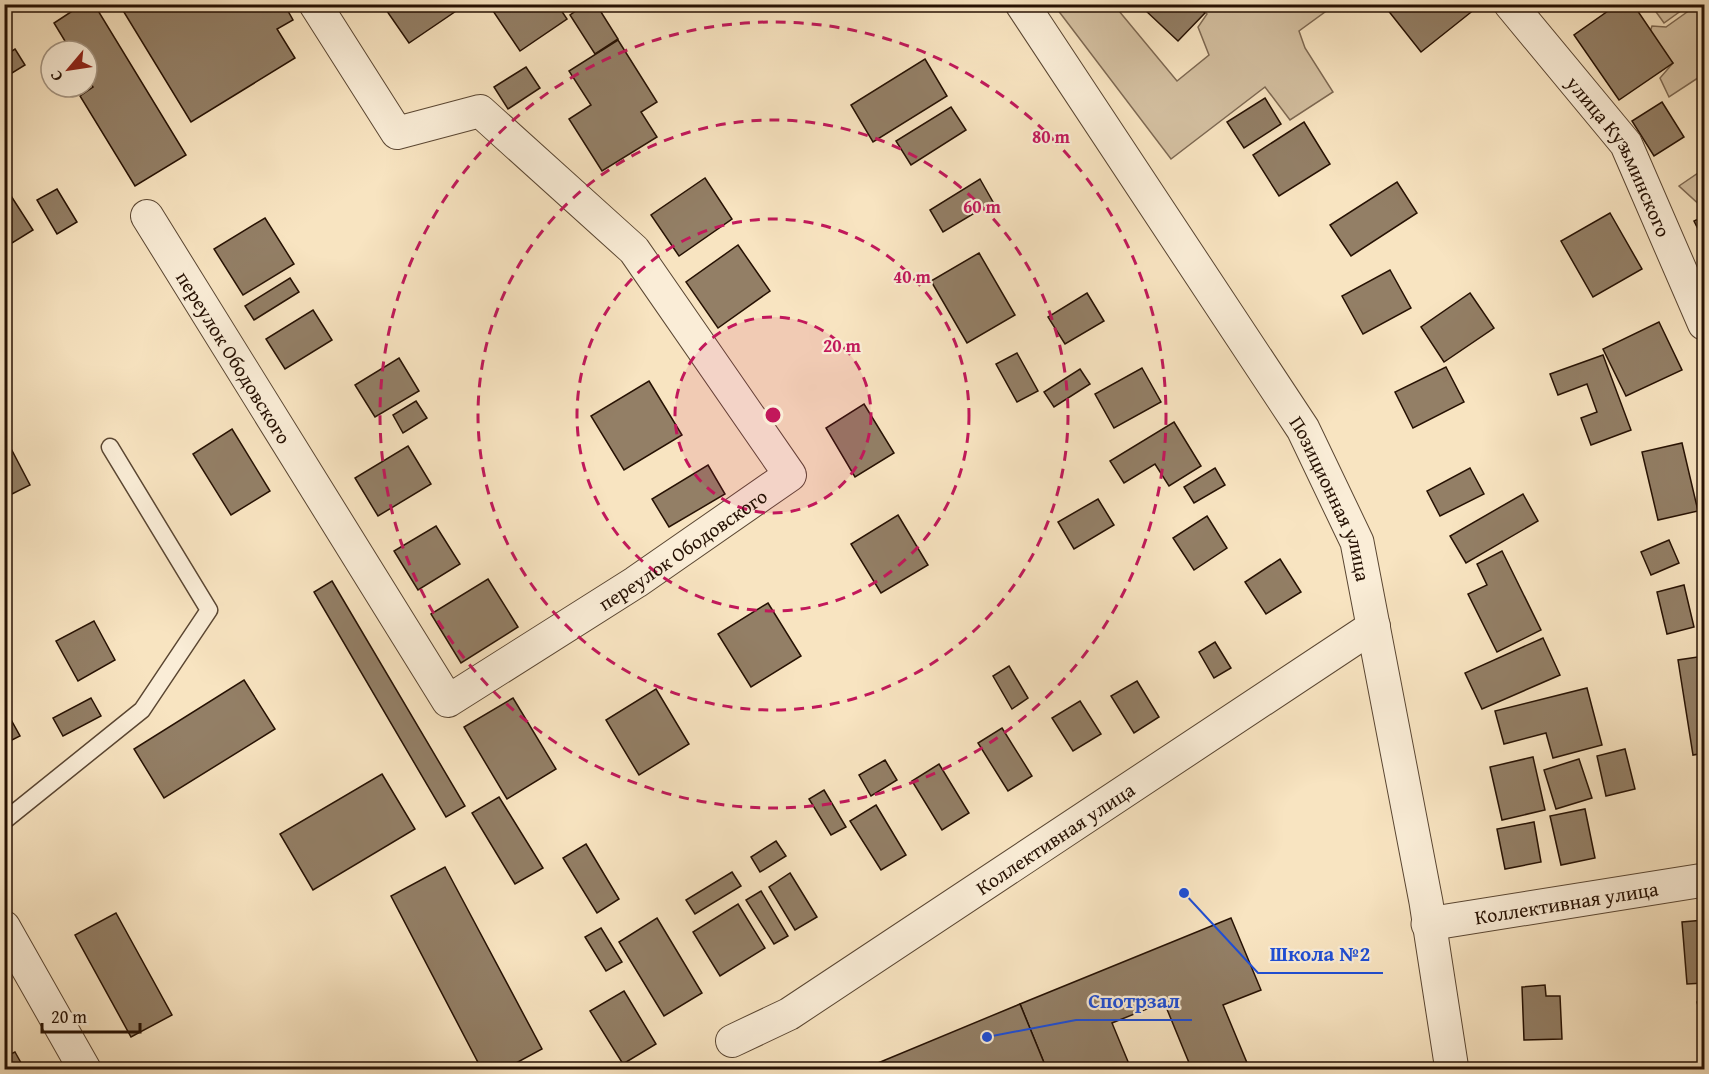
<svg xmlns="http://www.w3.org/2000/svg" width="1709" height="1074" viewBox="0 0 1709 1074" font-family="'Gentium Book Plus',serif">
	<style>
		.green { fill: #d4c0a1; stroke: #7d6852; stroke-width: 1.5 }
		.building { fill: #937f66; stroke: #261103; stroke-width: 1.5 }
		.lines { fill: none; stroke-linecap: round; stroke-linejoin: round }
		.service-casing { stroke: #5a4632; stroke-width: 19 }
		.minor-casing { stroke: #5a4632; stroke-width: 34 }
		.tertiary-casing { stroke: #5a4632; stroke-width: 35 }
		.service { stroke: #faedd7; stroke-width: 16 }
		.minor { stroke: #faedd7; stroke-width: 32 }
		.tertiary { stroke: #faedd7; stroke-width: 33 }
		.ring { fill: none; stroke: #c2185b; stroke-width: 3; stroke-dasharray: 10 8 }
		.labels { text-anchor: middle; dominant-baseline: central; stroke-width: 4.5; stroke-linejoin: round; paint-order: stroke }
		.street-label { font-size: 20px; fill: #261103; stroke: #faedd7 }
		.centre { fill: #c2185b; stroke: #faedd7; stroke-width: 3 }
		.ring-label { font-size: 18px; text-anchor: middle; font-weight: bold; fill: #c2185b; stroke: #faedd7; stroke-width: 4.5; stroke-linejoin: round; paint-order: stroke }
		.leader { fill: none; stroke: #1d4ed8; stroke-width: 2 }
		.callout-dot { fill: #1d4ed8; stroke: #faedd7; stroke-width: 2 }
		.callout-label { font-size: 21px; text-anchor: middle; font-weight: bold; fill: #1d4ed8; stroke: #faedd7; stroke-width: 4.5; stroke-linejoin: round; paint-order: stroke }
	</style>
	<rect width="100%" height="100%" fill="#f8e4c1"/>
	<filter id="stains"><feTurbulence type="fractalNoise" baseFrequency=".00333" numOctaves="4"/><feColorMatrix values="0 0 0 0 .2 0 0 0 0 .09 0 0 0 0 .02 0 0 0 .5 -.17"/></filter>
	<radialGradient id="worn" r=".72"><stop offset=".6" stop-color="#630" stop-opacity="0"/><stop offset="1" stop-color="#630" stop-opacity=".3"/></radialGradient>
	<!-- green -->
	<g class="green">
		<path d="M 1054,5 L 1114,5 L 1177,81 L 1209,55 L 1198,27 L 1207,14 L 1201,5 L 1330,5 L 1329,9 L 1299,31 L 1305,48 L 1333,92 L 1290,120 L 1265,87 L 1171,159 Z"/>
		<path d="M 1651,5 L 1689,5 L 1664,23 Z"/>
		<path d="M 1697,5 L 1704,5 L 1704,74 L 1669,97 L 1660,78 L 1673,63 L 1648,38 L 1652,26 L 1666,27 Z"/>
		<path d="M 1704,169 L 1704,206 L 1702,207 L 1679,186 Z"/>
	</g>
	<!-- building -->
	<g class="building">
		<path d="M 83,4 L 94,4 L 186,155 L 135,186 L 80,96 L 93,87 L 87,77 L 87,51 L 71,51 L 54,23 Z"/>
		<path d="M 119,4 L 284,4 L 293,20 L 277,29 L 295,58 L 191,122 Z"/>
		<path d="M 382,4 L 461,4 L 462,7 L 409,43 Z"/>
		<path d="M 496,4 L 557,4 L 567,19 L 520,51 L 491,8 Z"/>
		<path d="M 586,4 L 596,4 L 618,39 L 595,54 L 570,15 Z"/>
		<path d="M 1150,4 L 1196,4 L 1205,13 L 1178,41 L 1145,10 Z"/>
		<path d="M 1383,4 L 1471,4 L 1475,9 L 1421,52 Z"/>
		<path d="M 1618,4 L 1633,4 L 1673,63 L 1619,100 L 1574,35 Z"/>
		<path d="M 618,40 L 657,102 L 641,112 L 657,137 L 602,171 L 569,119 L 591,105 L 569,71 Z"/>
		<path d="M 15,49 L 25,65 L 4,78 L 4,56 Z"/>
		<path d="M 925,59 L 947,96 L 873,142 L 851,105 Z"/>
		<path d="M 526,67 L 540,88 L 508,109 L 494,87 Z"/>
		<path d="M 1265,98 L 1281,124 L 1244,148 L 1227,122 Z"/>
		<path d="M 1662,102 L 1684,137 L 1654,156 L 1632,121 Z"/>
		<path d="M 951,107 L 966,130 L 911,165 L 896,141 Z"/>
		<path d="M 1304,122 L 1330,164 L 1279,196 L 1253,155 Z"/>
		<path d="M 705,178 L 732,219 L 679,256 L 651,215 Z"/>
		<path d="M 980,179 L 993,202 L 943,232 L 930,210 Z"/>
		<path d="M 1397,182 L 1417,213 L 1351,256 L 1330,225 Z"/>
		<path d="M 4,185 L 33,230 L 4,248 Z"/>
		<path d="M 57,189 L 77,222 L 57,234 L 37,200 Z"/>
		<path d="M 1610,213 L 1642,269 L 1593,297 L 1561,241 Z"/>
		<path d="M 1704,216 L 1704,241 L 1694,221 Z"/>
		<path d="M 265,218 L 294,264 L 243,295 L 214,249 Z"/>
		<path d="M 738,245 L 770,291 L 718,328 L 686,282 Z"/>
		<path d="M 979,253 L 1015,315 L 967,343 L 931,281 Z"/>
		<path d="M 1390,270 L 1411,308 L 1363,334 L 1342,296 Z"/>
		<path d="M 290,278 L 299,292 L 254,320 L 245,306 Z"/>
		<path d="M 1087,293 L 1104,321 L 1065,344 L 1048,317 Z"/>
		<path d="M 1470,293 L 1494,328 L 1444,362 L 1421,327 Z"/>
		<path d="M 313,310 L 332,340 L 285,369 L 266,339 Z"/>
		<path d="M 1659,322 L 1682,370 L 1626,396 L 1603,349 Z"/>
		<path d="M 1017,353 L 1038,391 L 1017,402 L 996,364 Z"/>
		<path d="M 1603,355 L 1631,430 L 1591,445 L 1581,418 L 1597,412 L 1587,384 L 1558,395 L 1550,374 Z"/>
		<path d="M 399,358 L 419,391 L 375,417 L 355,385 Z"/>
		<path d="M 1446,367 L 1464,402 L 1413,428 L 1395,392 Z"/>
		<path d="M 1142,368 L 1161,402 L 1114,428 L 1095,394 Z"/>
		<path d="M 1080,369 L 1090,384 L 1054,407 L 1044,392 Z"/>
		<path d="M 649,381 L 682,435 L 624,470 L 591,416 Z"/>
		<path d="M 416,401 L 427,418 L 403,433 L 393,415 Z"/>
		<path d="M 864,404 L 894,453 L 855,477 L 826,428 Z"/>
		<path d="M 1174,422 L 1201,466 L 1169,486 L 1155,464 L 1124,483 L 1110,461 Z"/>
		<path d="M 232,429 L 270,491 L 231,515 L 193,454 Z"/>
		<path d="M 6,439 L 30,485 L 4,498 L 4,440 Z"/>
		<path d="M 1682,443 L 1698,511 L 1658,520 L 1642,452 Z"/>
		<path d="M 408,446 L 431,484 L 378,516 L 355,478 Z"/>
		<path d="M 708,465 L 725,494 L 669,527 L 652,499 Z"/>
		<path d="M 1215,468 L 1225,485 L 1194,503 L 1184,487 Z"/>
		<path d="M 1470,468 L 1484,494 L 1440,516 L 1427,491 Z"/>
		<path d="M 1523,494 L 1538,521 L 1466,563 L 1450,536 Z"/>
		<path d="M 1098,499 L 1114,525 L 1074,549 L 1058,522 Z"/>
		<path d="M 898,515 L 928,565 L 881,593 L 851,544 Z"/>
		<path d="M 1207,516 L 1227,548 L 1194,570 L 1173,538 Z"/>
		<path d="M 436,526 L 460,564 L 418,590 L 394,551 Z"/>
		<path d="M 1669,540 L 1679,563 L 1651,575 L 1641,552 Z"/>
		<path d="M 1502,551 L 1541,630 L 1497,652 L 1468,594 L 1487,585 L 1477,564 Z"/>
		<path d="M 1280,559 L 1301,592 L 1266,614 L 1245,582 Z"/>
		<path d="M 488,579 L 518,627 L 461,663 L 431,614 Z"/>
		<path d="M 332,581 L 465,806 L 446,817 L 314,592 Z"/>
		<path d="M 1684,585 L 1694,627 L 1667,634 L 1657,592 Z"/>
		<path d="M 768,603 L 801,656 L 751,687 L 718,634 Z"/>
		<path d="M 94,621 L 115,660 L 78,681 L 56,641 Z"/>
		<path d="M 1543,638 L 1560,675 L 1482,709 L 1465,673 Z"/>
		<path d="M 1215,642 L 1231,668 L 1214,678 L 1199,652 Z"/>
		<path d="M 1704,656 L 1704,753 L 1693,755 L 1678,660 Z"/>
		<path d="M 1009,666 L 1028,698 L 1012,709 L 993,676 Z"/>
		<path d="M 244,680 L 275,729 L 164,798 L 134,749 Z"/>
		<path d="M 1137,681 L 1159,717 L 1134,733 L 1111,696 Z"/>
		<path d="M 1587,688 L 1602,745 L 1553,758 L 1546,733 L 1504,744 L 1495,711 Z"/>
		<path d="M 656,689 L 689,744 L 639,775 L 606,720 Z"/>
		<path d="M 91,698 L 101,716 L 63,736 L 53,718 Z"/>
		<path d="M 513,698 L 556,769 L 507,799 L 464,727 Z"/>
		<path d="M 1080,701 L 1101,734 L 1073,751 L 1052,718 Z"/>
		<path d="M 4,707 L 20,736 L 4,744 Z"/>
		<path d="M 1002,728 L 1032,776 L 1008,791 L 978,743 Z"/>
		<path d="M 1625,749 L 1635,789 L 1606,796 L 1597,756 Z"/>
		<path d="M 1533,757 L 1545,810 L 1502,820 L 1490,767 Z"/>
		<path d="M 1579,759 L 1592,798 L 1556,809 L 1544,770 Z"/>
		<path d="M 885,760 L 897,780 L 871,796 L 859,775 Z"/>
		<path d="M 939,764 L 969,813 L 942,830 L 912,781 Z"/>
		<path d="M 382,774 L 415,829 L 313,890 L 280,834 Z"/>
		<path d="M 1704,777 L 1704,811 L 1698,778 Z"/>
		<path d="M 824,790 L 846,827 L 831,835 L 809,799 Z"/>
		<path d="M 499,797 L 543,868 L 515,884 L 472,813 Z"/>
		<path d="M 876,805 L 906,855 L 881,870 L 850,821 Z"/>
		<path d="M 1585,809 L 1595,858 L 1561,865 L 1550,816 Z"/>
		<path d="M 1534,822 L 1541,862 L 1505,869 L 1497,829 Z"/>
		<path d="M 776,841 L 786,856 L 760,872 L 751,857 Z"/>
		<path d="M 586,844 L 619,899 L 597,913 L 563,858 Z"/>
		<path d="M 445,867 L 542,1049 L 503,1070 L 482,1070 L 391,896 Z"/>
		<path d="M 732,872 L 741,886 L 695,914 L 686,900 Z"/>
		<path d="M 790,873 L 817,917 L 795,930 L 769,887 Z"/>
		<path d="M 761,891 L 788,936 L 774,944 L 746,900 Z"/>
		<path d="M 738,904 L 765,948 L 720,976 L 693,932 Z"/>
		<path d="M 116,913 L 172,1015 L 131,1037 L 75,935 Z"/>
		<path d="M 657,918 L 702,993 L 664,1016 L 619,942 Z"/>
		<path d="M 1231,918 L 1261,990 L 1223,1005 L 1250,1070 L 1192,1070 L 1164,1002 L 1112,1023 L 1129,1064 L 1114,1070 L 1047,1070 L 1020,1004 Z"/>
		<path d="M 1704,920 L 1704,983 L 1687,984 L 1682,922 Z"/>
		<path d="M 601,928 L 622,962 L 606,971 L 585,937 Z"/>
		<path d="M 1545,985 L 1546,996 L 1560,996 L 1562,1039 L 1524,1040 L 1522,987 Z"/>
		<path d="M 624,991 L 656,1044 L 623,1064 L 590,1011 Z"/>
		<path d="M 1704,1000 L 1704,1028 L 1697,1002 Z"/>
		<path d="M 1020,1004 L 1047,1070 L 861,1070 Z"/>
		<path d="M 15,1052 L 25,1070 L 4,1070 L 4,1057 Z"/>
	</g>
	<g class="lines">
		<!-- service casing -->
		<g class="service-casing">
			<path id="service" d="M 4,821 L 142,710 L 209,610 L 110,447"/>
		</g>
		<!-- minor casing -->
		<g class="minor-casing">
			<g id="minor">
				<path id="s1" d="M 1510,4 L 1626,144 L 1704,324"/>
				<path id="s2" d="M 147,216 L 448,701 L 636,582 L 790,475 L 634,250 L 480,111 L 397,133 L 315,4"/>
				<path d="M 4,927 L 85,1070"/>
				<path id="s3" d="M 732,1041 L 789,1014 L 1374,626"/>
			</g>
		</g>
		<!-- tertiary casing -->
		<g class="tertiary-casing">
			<g id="tertiary">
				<path id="s4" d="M 1022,4 L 1303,429 L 1357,542 L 1426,902 L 1452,1070"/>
				<path id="s5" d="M 1428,924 L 1704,880"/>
			</g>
		</g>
		<!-- service -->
		<use href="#service" class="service"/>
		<!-- minor -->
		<use href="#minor" class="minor"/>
		<!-- tertiary -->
		<use href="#tertiary" class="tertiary"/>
	</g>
	<!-- distance rings -->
	<circle cx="773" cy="415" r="98" fill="#c2185b" fill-opacity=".12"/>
	<g class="ring">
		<circle cx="773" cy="415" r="98"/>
		<circle cx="773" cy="415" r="196"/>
		<circle cx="773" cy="415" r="295"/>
		<circle cx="773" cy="415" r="393"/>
	</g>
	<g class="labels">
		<!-- street labels -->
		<g class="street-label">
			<text stroke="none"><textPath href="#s1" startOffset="189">улица Кузьминского</textPath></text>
			<text stroke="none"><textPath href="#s2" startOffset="166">переулок Ободовского</textPath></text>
			<text stroke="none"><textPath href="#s4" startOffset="585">Позиционная улица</textPath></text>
			<text stroke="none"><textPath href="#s2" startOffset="850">переулок Ободовского</textPath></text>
			<text stroke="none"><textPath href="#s3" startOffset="382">Коллективная улица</textPath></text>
			<text stroke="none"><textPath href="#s5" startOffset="140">Коллективная улица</textPath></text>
		</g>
	</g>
	<circle cx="773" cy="415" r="9" class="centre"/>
	<g class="ring-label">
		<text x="1051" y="143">80 m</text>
		<text x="982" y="213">60 m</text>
		<text x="912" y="283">40 m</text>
		<text x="842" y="352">20 m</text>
	</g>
	<!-- callouts -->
	<path class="leader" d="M1184 893L1258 973H1383M987 1037L1076 1020H1192"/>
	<g class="callout-dot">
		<circle cx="1184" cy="893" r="6"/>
		<circle cx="987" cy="1037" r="6"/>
	</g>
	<g class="callout-label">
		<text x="1320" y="961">Школа №2</text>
		<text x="1134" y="1008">Спотрзал</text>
	</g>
	<!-- margin -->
	<rect width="1709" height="1074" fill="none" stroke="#f8e4c1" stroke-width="24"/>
	<rect x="6" y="6" width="1697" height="1062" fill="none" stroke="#261103" stroke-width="3"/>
	<rect x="12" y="12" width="1685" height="1050" fill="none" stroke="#261103" stroke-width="1.5"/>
	<!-- north arrow -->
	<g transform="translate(69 69) rotate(241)"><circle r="28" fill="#faedd7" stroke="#a59582" stroke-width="1.5"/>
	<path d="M0-4.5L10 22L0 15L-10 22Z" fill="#8f2418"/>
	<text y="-9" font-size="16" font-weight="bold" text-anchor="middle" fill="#261103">С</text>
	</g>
	<!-- scale -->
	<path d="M42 1023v9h98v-9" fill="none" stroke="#261103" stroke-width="3"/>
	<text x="51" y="1023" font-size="18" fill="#261103" stroke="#faedd7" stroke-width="4.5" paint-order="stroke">20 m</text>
	<rect width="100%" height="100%" filter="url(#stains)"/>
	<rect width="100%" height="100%" fill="url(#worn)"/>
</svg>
